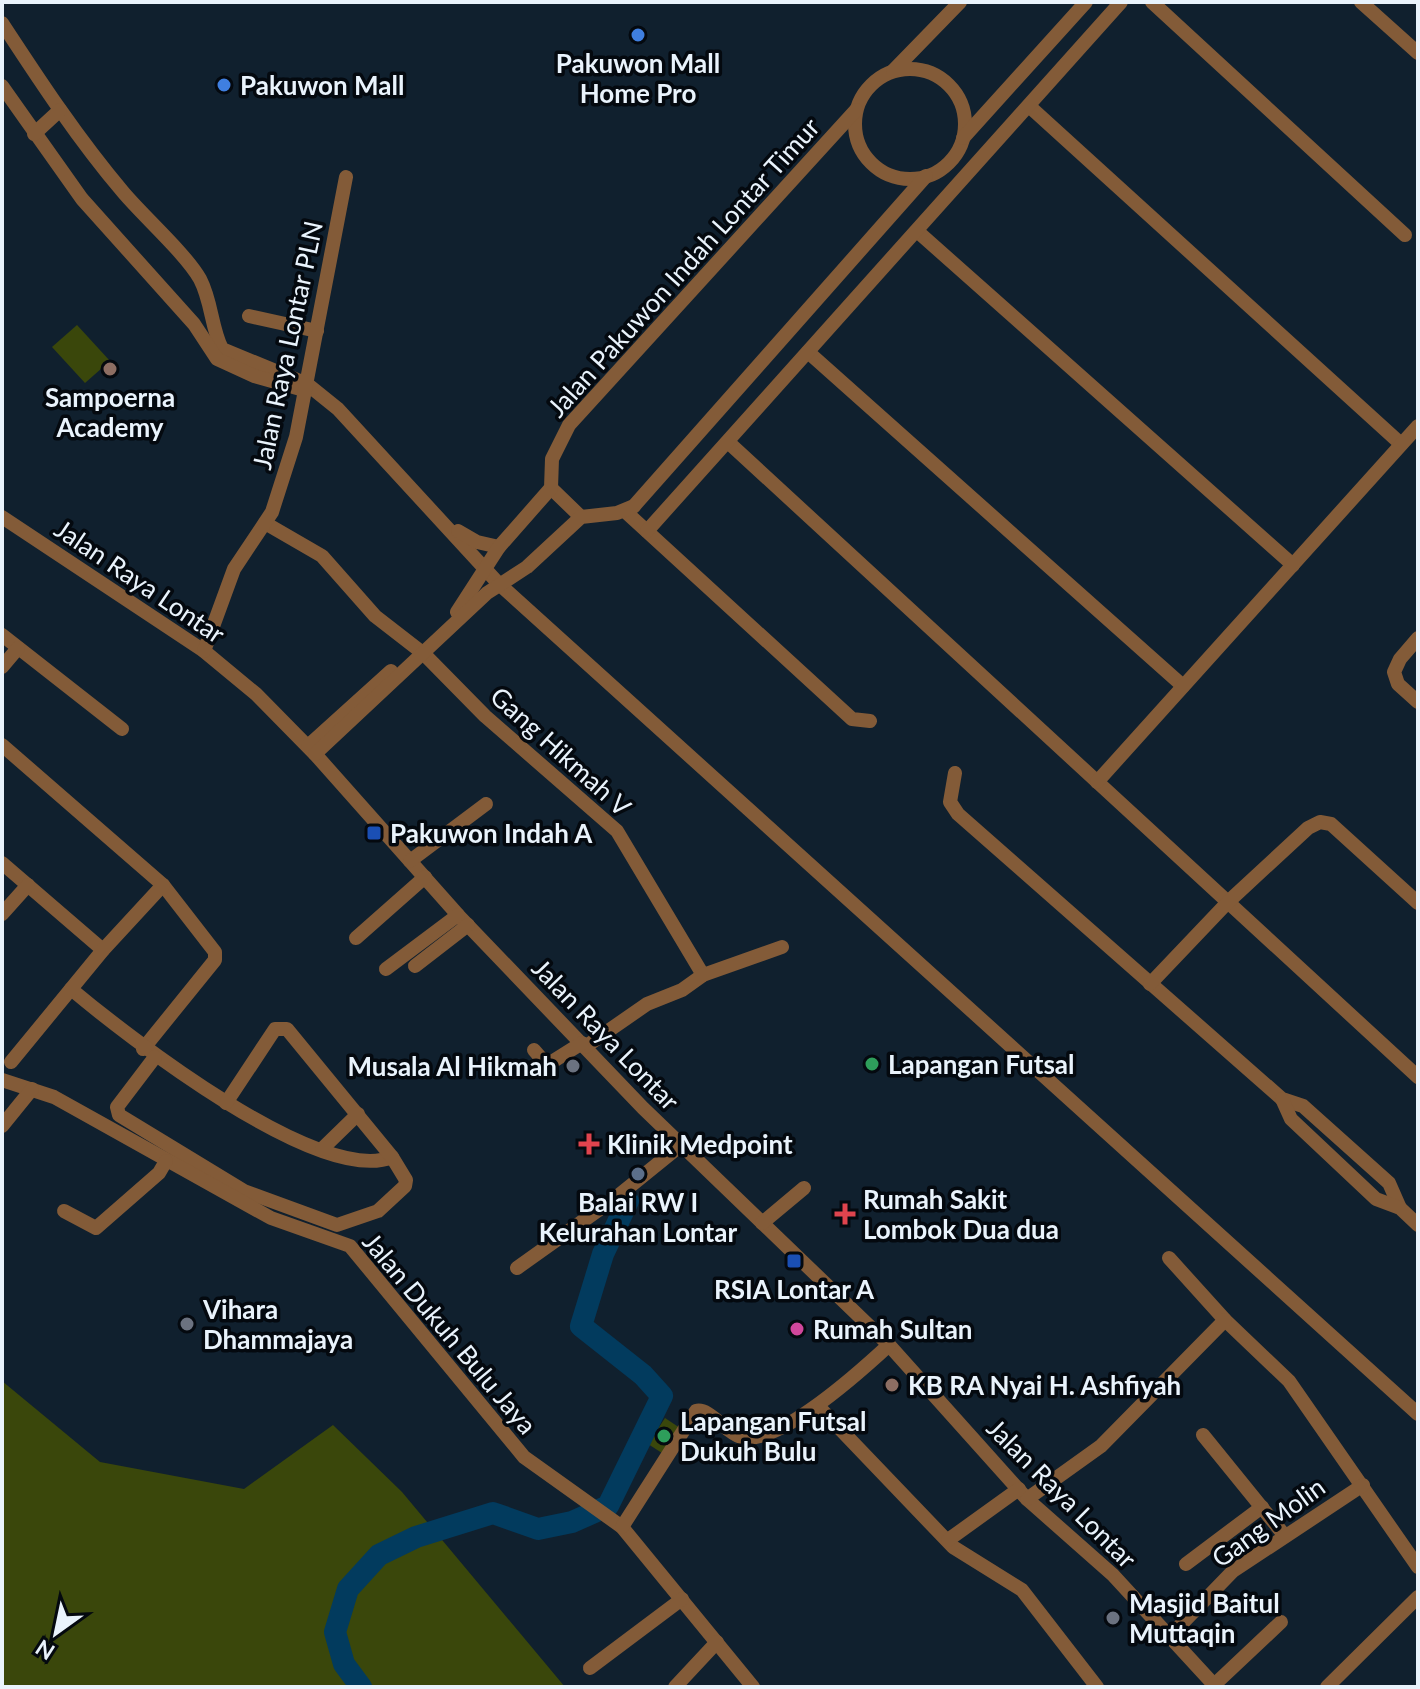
<svg xmlns="http://www.w3.org/2000/svg" width="1420" height="1689" viewBox="0 0 1420 1689" font-family="Lato,sans-serif">
	<style>
		.green { fill: #3a470b }
		.lines { fill: none; stroke-linecap: round; stroke-linejoin: round }
		.river { stroke: #023b5e; stroke-width: 22 }
		.minor { stroke: #835b38; stroke-width: 14 }
		.shop-dot { fill: #3f7fe0; stroke: #04090f; stroke-width: 3 }
		.education-dot { fill: #8d6e63; stroke: #04090f; stroke-width: 3 }
		.transit-dot { fill: #1a4fb4; stroke: #04090f; stroke-width: 3 }
		.leisure-dot { fill: #2e9e5b; stroke: #04090f; stroke-width: 3 }
		.worship-dot { fill: #6b7280; stroke: #04090f; stroke-width: 3 }
		.health-dot { fill: #e0444e; stroke: #04090f; stroke-width: 3 }
		.service-dot { fill: #5c6f8a; stroke: #04090f; stroke-width: 3 }
		.hotel-dot { fill: #d1479c; stroke: #04090f; stroke-width: 3 }
		.labels { text-anchor: middle; dominant-baseline: central; stroke-width: 7; stroke-linejoin: round; paint-order: stroke }
		.poi-label { font-size: 26px; font-weight: bold; fill: #e9f3fc; stroke: #04090f; text-anchor: start }
		.street-label { font-size: 26px; fill: #e9f3fc; stroke: #04090f }
	</style>
	<rect width="100%" height="100%" fill="#10202e"/>
	<!-- green -->
	<g class="green">
		<path d="M 77,325 L 110,361 L 85,383 L 52,347 Z"/>
		<path d="M 2,1381 L 100,1462 L 244,1489 L 333,1425 L 402,1492 L 565,1687 L 2,1687 Z"/>
		<path d="M 665,1418 L 680,1428 L 662,1453 L 648,1444 Z"/>
	</g>
	<g class="lines">
		<!-- river -->
		<path class="river" d="M 361,1687 L 344,1664 L 335,1632 L 348,1589 L 379,1555 L 416,1537 L 493,1513 L 538,1529 L 572,1522 L 608,1506 L 662,1396 L 643,1375 L 581,1326 L 603,1254 L 628,1201"/>
		<!-- minor -->
		<g class="minor">
			<path d="M 1152,2 L 1405,235"/>
			<path d="M 1361,2 L 1418,53"/>
			<path d="M 2,23 C 40,81 78,139 123,192 C 144,217 185,253 200,279 C 212,302 211,327 222,349 L 307,384 L 338,409 L 498,583 L 1418,1414"/>
			<circle cx="910" cy="124" r="55"/>
			<path d="M 893,71 L 960,2"/>
			<path d="M 2,86 L 82,199 L 194,324 L 217,359 L 254,376 L 304,390"/>
			<path d="M 1029,106 L 1401,444"/>
			<path d="M 34,134 L 60,110"/>
			<path d="M 963,138 L 1086,2"/>
			<path d="M 917,231 L 1293,565"/>
			<path d="M 249,316 L 317,331"/>
			<path d="M 808,352 L 1183,686"/>
			<path d="M 728,442 L 1418,1077"/>
			<path d="M 551,488 L 581,517"/>
			<path d="M 634,506 L 627,513 L 852,719 L 870,721"/>
			<path d="M 2,517 L 204,651 L 256,694 L 315,754 L 458,915 L 643,1108 L 889,1345 L 1027,1499 L 1113,1575 L 1216,1687"/>
			<path d="M 265,523 L 322,556 L 375,616 L 424,654 L 485,716 L 617,831 L 703,975"/>
			<path d="M 458,531 L 477,542 L 499,547"/>
			<path d="M 647,531 L 1121,2"/>
			<path d="M 457,612 L 499,547 L 551,488 L 552,459 L 569,425 L 856,110"/>
			<path d="M 2,635 L 122,729"/>
			<path d="M 1418,638 L 1400,659 L 1394,672 L 1398,684 L 1418,702"/>
			<path d="M 204,651 L 234,569 L 272,512 L 296,437 L 346,177"/>
			<path d="M 2,667 L 18,648"/>
			<path d="M 2,745 L 163,885 L 215,952 L 215,960 L 143,1049"/>
			<path d="M 308,746 L 391,671"/>
			<path d="M 315,754 L 487,593 L 527,567 L 581,517 L 617,513 L 634,506 L 926,176"/>
			<path d="M 955,773 L 950,802 L 958,814 L 1282,1099 L 1303,1106 L 1389,1183 L 1400,1208"/>
			<path d="M 1097,782 L 1418,426"/>
			<path d="M 410,861 L 486,804"/>
			<path d="M 2,863 L 103,950"/>
			<path d="M 2,914 L 28,885"/>
			<path d="M 356,938 L 425,877"/>
			<path d="M 415,966 L 468,925"/>
			<path d="M 386,969 L 458,915"/>
			<path d="M 1150,984 L 1228,902 L 1308,828 L 1320,822 L 1331,824 L 1418,903"/>
			<path d="M 71,989 C 126,1035 320,1187 392,1157"/>
			<path d="M 585,1047 L 647,1004 L 682,990 L 703,975 L 782,947"/>
			<path d="M 534,1050 L 547,1065 L 582,1043"/>
			<path d="M 155,1057 L 117,1107 L 119,1115 L 244,1191 L 337,1225 L 378,1211 L 405,1186 L 406,1180 L 392,1157 L 287,1029 L 275,1029 L 226,1103"/>
			<path d="M 11,1062 L 103,950 L 163,885"/>
			<path d="M 2,1080 L 54,1097 L 271,1218 L 350,1246 L 524,1457 L 622,1527 L 753,1687"/>
			<path d="M 1282,1099 L 1291,1119 L 1376,1199 L 1400,1208 L 1418,1225"/>
			<path d="M 2,1126 L 32,1089"/>
			<path d="M 322,1149 L 358,1114"/>
			<path d="M 64,1211 L 96,1228 L 159,1173 L 166,1161"/>
			<path d="M 762,1223 L 804,1188"/>
			<path d="M 1169,1258 L 1225,1320 L 1289,1381 L 1418,1567"/>
			<path d="M 517,1268 L 618,1196 L 681,1145"/>
			<path d="M 819,1407 L 953,1547 L 1022,1590 L 1097,1687"/>
			<path d="M 1203,1435 L 1285,1536"/>
			<path d="M 1027,1499 L 1101,1446 L 1225,1320"/>
			<path d="M 622,1527 L 696,1411 C 709,1407 726,1433 741,1437 C 778,1447 863,1369 889,1345"/>
			<path d="M 948,1540 L 1019,1489"/>
			<path d="M 1186,1564 L 1262,1507"/>
			<path d="M 1170,1636 L 1233,1571 L 1363,1485"/>
			<path d="M 590,1668 L 682,1599"/>
			<path d="M 1214,1685 L 1281,1622"/>
			<path d="M 675,1687 L 717,1642"/>
			<path d="M 1327,1687 L 1418,1597"/>
		</g>
	</g>
	<!-- markers -->
	<g class="shop-dot">
		<circle cx="638" cy="35" r="8"/>
		<circle cx="224" cy="85" r="8"/>
	</g>
	<g class="education-dot">
		<circle cx="110" cy="369" r="8"/>
		<circle cx="892" cy="1385" r="8"/>
	</g>
	<g class="transit-dot">
		<rect x="366" y="825" width="16" height="16" rx="4"/>
		<rect x="786" y="1253" width="16" height="16" rx="4"/>
	</g>
	<g class="leisure-dot">
		<circle cx="872" cy="1064" r="8"/>
		<circle cx="664" cy="1436" r="8"/>
	</g>
	<g class="worship-dot">
		<circle cx="573" cy="1066" r="8"/>
		<circle cx="187" cy="1324" r="8"/>
		<circle cx="1113" cy="1618" r="8"/>
	</g>
	<g class="health-dot">
		<path d="M585 1132h8v8h8v8h-8v8h-8v-8h-8v-8h8z"/>
		<path d="M841 1202h8v8h8v8h-8v8h-8v-8h-8v-8h8z"/>
	</g>
	<circle class="service-dot" cx="638" cy="1174" r="8"/>
	<circle class="hotel-dot" cx="797" cy="1329" r="8"/>
	<g class="labels">
		<!-- poi labels -->
		<g class="poi-label">
			<text x="638" y="63" text-anchor="middle">Pakuwon Mall<tspan x="638" dy="30">Home Pro</tspan></text>
			<text x="240" y="85">Pakuwon Mall</text>
			<text x="110" y="397" text-anchor="middle">Sampoerna<tspan x="110" dy="30">Academy</tspan></text>
			<text x="390" y="833">Pakuwon Indah A</text>
			<text x="888" y="1064">Lapangan Futsal</text>
			<text x="557" y="1066" text-anchor="end">Musala Al Hikmah</text>
			<text x="607" y="1144">Klinik Medpoint</text>
			<text x="863" y="1199">Rumah Sakit<tspan x="863" dy="30">Lombok Dua dua</tspan></text>
			<text x="638" y="1202" text-anchor="middle">Balai RW I<tspan x="638" dy="30">Kelurahan Lontar</tspan></text>
			<text x="794" y="1289" text-anchor="middle">RSIA Lontar A</text>
			<text x="203" y="1309">Vihara<tspan x="203" dy="30">Dhammajaya</tspan></text>
			<text x="813" y="1329">Rumah Sultan</text>
			<text x="908" y="1385">KB RA Nyai H. Ashfiyah</text>
			<text x="680" y="1421">Lapangan Futsal<tspan x="680" dy="30">Dukuh Bulu</tspan></text>
			<text x="1129" y="1603">Masjid Baitul<tspan x="1129" dy="30">Muttaqin</tspan></text>
		</g>
		<!-- street labels -->
		<g class="street-label">
			<text transform="translate(683 267) rotate(-48)">Jalan Pakuwon Indah Lontar Timur</text>
			<text transform="translate(287 345) rotate(-78)">Jalan Raya Lontar PLN</text>
			<text transform="translate(140 581) rotate(34)">Jalan Raya Lontar</text>
			<text transform="translate(561 751) rotate(42)">Gang Hikmah V</text>
			<text transform="translate(606 1034) rotate(46)">Jalan Raya Lontar</text>
			<text transform="translate(450 1333) rotate(50)">Jalan Dukuh Bulu Jaya</text>
			<text transform="translate(1062 1493) rotate(45)">Jalan Raya Lontar</text>
			<text transform="translate(1268 1522) rotate(-36)">Gang Molin</text>
		</g>
	</g>
	<!-- border -->
	<rect width="1420" height="1689" fill="none" stroke="#e9f3fc" stroke-width="8"/>
	<!-- north arrow -->
	<g transform="translate(56 1633) rotate(213)" stroke="#04090f" stroke-width="6" paint-order="stroke">
	<path d="M0-6L14 30L0 20L-14 30Z" fill="#e9f3fc"/>
	<text y="-12" font-size="22" font-weight="bold" text-anchor="middle" fill="#e9f3fc">N</text>
	</g>
</svg>
